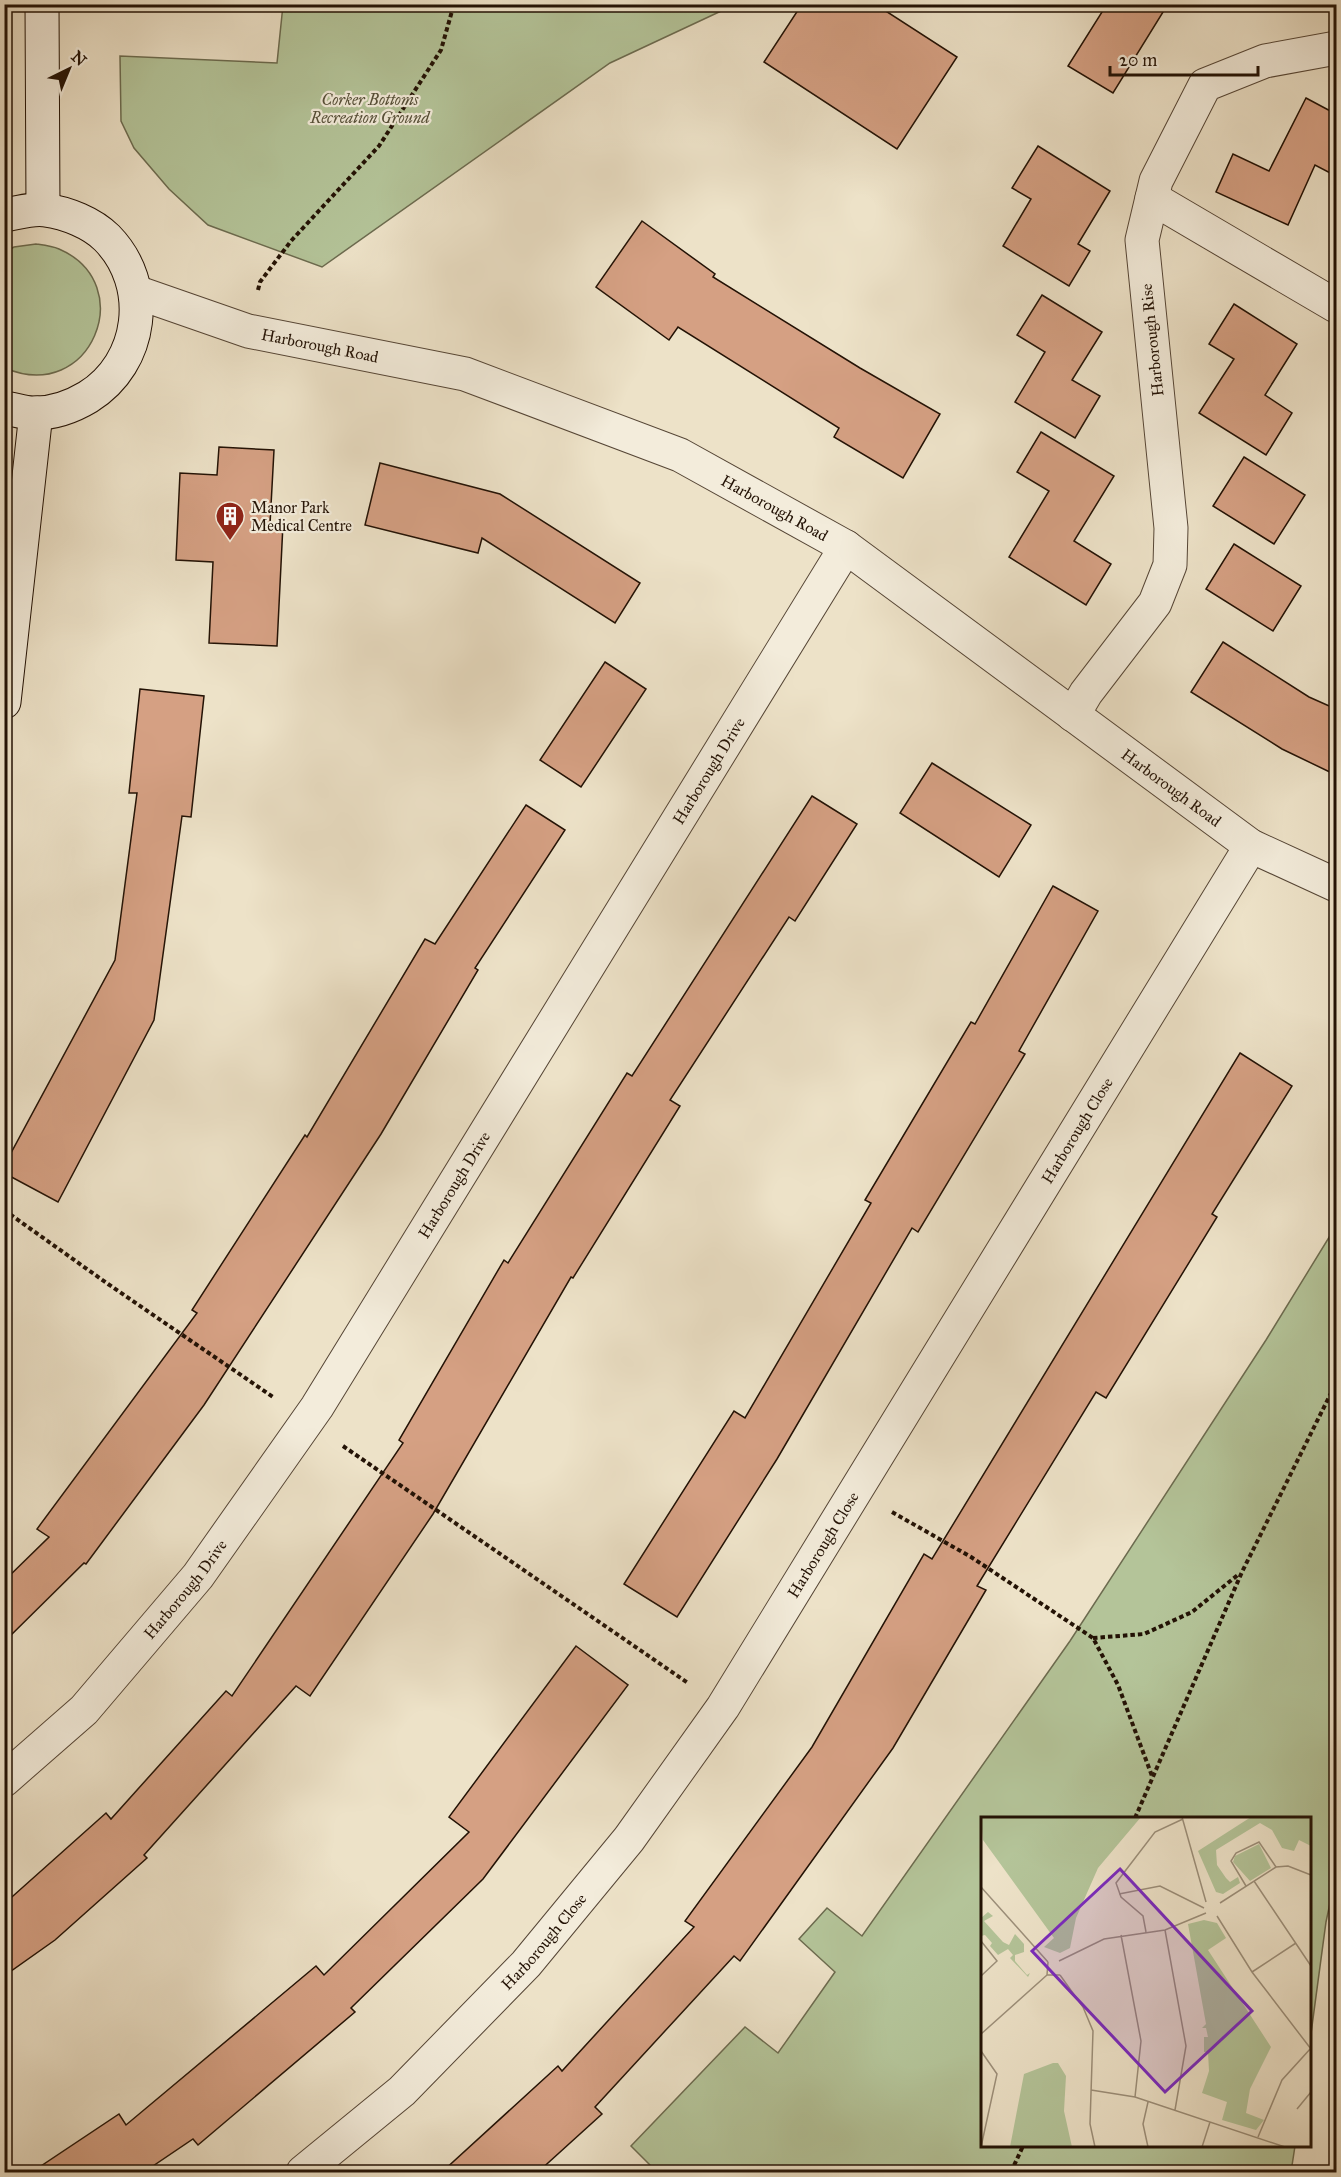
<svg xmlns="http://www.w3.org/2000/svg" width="1341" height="2177" viewBox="0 0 1341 2177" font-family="'IM FELL Great Primer',serif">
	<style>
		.green { fill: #b4c499; stroke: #6c6b4f; stroke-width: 1.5 }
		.building { fill: #d5a083; stroke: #231205; stroke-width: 1.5 }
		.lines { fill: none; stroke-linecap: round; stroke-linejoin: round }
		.street-casing { stroke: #564636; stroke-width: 35 }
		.secondary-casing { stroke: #231205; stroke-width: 35 }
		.path { stroke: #231205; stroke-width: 4; stroke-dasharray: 4.5 3; stroke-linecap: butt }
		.street { stroke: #f3ecdb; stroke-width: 33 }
		.secondary { stroke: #f3ecdb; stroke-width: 33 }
		.labels { text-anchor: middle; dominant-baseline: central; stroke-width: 4.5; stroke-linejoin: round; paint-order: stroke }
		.park-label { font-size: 16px; font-style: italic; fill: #565039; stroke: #f3ecdb }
		.street-label { font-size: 16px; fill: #231205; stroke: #f3ecdb }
		.poi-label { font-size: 16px; fill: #231205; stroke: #f3ecdb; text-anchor: start }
		.inset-road { fill: none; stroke: #9c8f7a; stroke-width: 1.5 }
		.view { fill: #7b2cbf; fill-opacity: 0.15; stroke: #7b2cbf; stroke-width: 3 }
		.inset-edge { fill: none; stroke: #231205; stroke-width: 3 }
	</style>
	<rect width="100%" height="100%" fill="#ede2c8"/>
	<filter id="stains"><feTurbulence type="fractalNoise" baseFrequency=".00333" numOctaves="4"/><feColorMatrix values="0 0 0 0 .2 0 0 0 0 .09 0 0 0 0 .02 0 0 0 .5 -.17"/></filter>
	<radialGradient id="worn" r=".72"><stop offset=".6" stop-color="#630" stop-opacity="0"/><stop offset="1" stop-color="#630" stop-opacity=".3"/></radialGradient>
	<!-- green -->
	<g class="green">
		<path d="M 283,5 L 283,4 L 734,5 L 610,63 L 322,267 L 208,225 L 169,189 L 134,148 L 121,121 L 120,56 L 277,63 Z"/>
		<path d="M 36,244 C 43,245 52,246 59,249 C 140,284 91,405 5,368 L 5,252 L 14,247 Z"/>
		<path d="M 1336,1226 L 1336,1875 L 1326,1922 L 1310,2041 L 1310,1818 L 982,1818 L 982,2146 L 1295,2146 L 1291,2172 L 657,2172 L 631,2146 L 745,2027 L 778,2053 L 835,1972 L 799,1939 L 827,1908 L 862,1936 L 1070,1641 L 1266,1340 Z"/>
	</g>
	<!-- building -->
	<g class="building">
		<path d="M 802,4 L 875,4 L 957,57 L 897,149 L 764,62 Z"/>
		<path d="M 1107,4 L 1168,4 L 1113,93 L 1068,66 Z"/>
		<path d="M 1306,98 L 1336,114 L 1336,176 L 1315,165 L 1288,225 L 1216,192 L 1233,154 L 1269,171 Z"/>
		<path d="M 1038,146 L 1110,191 L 1078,244 L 1090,251 L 1069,286 L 1003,246 L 1031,199 L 1012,188 Z"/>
		<path d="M 642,221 L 715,274 L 713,277 L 860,368 L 940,414 L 903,478 L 834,437 L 839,428 L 678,327 L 669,340 L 596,287 Z"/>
		<path d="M 1042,295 L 1102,332 L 1072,380 L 1100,396 L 1075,438 L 1015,402 L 1045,352 L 1017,335 Z"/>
		<path d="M 1234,304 L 1297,344 L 1265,395 L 1292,413 L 1266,455 L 1199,413 L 1234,359 L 1209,344 Z"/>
		<path d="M 1041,432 L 1114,476 L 1074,541 L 1111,564 L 1086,605 L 1009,557 L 1049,491 L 1017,472 Z"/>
		<path d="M 219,447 L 274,450 L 270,524 L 283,524 L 277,646 L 209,643 L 213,562 L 176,560 L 180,473 L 217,475 Z"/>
		<path d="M 1244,457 L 1305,495 L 1274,544 L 1213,506 Z"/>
		<path d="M 380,463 L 500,494 L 640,583 L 615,623 L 482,538 L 478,553 L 365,525 Z"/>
		<path d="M 1234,544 L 1301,586 L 1273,631 L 1206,589 Z"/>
		<path d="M 1223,642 L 1309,697 L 1336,709 L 1336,775 L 1282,749 L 1191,692 Z"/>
		<path d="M 605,662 L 646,689 L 581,787 L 540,760 Z"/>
		<path d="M 140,689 L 204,696 L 191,817 L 182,816 L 154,1020 L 58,1202 L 4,1173 L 4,1166 L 115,960 L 137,793 L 129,793 Z"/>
		<path d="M 932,763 L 1031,825 L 999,877 L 900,813 Z"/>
		<path d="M 812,796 L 857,824 L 795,921 L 789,917 L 670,1100 L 680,1106 L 573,1278 L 571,1277 L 433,1514 L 310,1696 L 296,1686 L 144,1855 L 147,1858 L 55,1940 L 4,1976 L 4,1904 L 106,1813 L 111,1819 L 226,1691 L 232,1696 L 403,1443 L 399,1440 L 504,1260 L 508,1263 L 627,1073 L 632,1076 Z"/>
		<path d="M 526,805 L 565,830 L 475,968 L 478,970 L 381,1134 L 204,1405 L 86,1564 L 84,1563 L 4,1642 L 4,1581 L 49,1537 L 37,1529 L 197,1313 L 192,1310 L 305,1135 L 307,1137 L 425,939 L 435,944 Z"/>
		<path d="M 1053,886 L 1098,911 L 1019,1051 L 1025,1054 L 918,1232 L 912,1228 L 777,1459 L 677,1617 L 624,1584 L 734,1411 L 745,1418 L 871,1203 L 865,1200 L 971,1022 L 975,1024 Z"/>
		<path d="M 1240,1053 L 1292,1086 L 1212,1214 L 1217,1217 L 1106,1398 L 1096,1392 L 977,1586 L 986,1590 L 893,1748 L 740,1961 L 734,1956 L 595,2107 L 602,2114 L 538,2172 L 442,2172 L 558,2066 L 562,2071 L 694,1927 L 685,1921 L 812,1747 L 924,1554 L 932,1559 Z"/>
		<path d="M 576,1646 L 628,1685 L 483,1879 L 351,2008 L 355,2012 L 198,2145 L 193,2139 L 144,2172 L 32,2172 L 119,2114 L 126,2125 L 316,1966 L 324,1975 L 469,1832 L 449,1817 Z"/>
	</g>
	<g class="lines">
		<!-- street casing -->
		<g class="street-casing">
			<g id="street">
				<path d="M 1152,198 L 1336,306"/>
				<path id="s1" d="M 136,292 L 248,331 L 465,374 L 680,455 L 846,547 L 1251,846 L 1336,885"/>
				<path d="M 1073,715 L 1086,693 L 1155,603 L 1170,565 L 1171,528 L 1142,240 L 1156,181 L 1205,85 L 1265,61 L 1336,48"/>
				<path id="s2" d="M 4,1780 L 84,1710 L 198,1576 L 317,1407 L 846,547"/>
				<path id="s3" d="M 303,2172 L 402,2091 L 526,1964 L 629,1839 L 723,1707 L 1251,846"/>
			</g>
		</g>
		<!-- secondary casing -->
		<g class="secondary-casing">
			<g id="secondary">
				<path d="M 42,4 L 43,209"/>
				<path d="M 4,215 C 17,213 33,208 45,210 C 67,213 92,223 107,238 C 153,285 143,363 88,397 C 73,406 54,413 36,413 C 26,414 14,409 4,408"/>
				<path d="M 4,702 L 36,413"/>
			</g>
		</g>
		<!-- path -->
		<g class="path">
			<path d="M 258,290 L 260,282 L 291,241 L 379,146 L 441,50 L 454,4"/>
			<path d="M 4,1210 L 108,1284 L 273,1397"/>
			<path d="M 343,1446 L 688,1683"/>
			<path d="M 892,1512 L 971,1557 L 1093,1638 L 1118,1685 L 1152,1776"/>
			<path d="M 1093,1638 L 1144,1634 L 1192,1612 L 1239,1574"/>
			<path d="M 1135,1818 L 1242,1572 L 1336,1383"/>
			<path d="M 1011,2172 L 1023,2146"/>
		</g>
		<!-- street -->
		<use href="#street" class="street"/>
		<!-- secondary -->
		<use href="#secondary" class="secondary"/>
	</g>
	<!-- icons -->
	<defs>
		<g id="building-pin" transform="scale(1.5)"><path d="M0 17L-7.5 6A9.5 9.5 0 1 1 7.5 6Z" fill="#8f2418" stroke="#f3ecdb"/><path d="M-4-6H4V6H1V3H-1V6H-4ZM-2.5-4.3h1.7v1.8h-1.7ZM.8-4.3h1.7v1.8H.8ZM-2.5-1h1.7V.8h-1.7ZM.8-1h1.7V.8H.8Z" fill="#fff"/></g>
	</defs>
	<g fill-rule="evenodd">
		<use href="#building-pin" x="230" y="516"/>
	</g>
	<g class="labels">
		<!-- park labels -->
		<g class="park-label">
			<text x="370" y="99">Corker Bottoms<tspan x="370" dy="18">Recreation Ground</tspan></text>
		</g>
		<!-- street labels -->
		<g class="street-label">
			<text transform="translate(1152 340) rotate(-96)">Harborough Rise</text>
			<text stroke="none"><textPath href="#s1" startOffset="192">Harborough Road</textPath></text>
			<text stroke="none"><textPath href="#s1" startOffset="678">Harborough Road</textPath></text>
			<text stroke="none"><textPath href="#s2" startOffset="1236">Harborough Drive</textPath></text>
			<text stroke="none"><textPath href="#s1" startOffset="1164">Harborough Road</textPath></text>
			<text stroke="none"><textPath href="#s3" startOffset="1306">Harborough Close</textPath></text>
			<text stroke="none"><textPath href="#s2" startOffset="750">Harborough Drive</textPath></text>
			<text stroke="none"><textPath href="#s3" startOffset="820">Harborough Close</textPath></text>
			<text stroke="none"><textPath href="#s2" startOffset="264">Harborough Drive</textPath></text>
			<text stroke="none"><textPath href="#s3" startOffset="334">Harborough Close</textPath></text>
		</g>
		<!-- poi labels -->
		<g class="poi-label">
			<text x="251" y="507">Manor Park<tspan x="251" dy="18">Medical Centre</tspan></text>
		</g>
	</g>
	<!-- overview -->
	<g transform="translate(981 1817)">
		<rect width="330" height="330" fill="#ede2c8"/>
		<path d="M 0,0 L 160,0 L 117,51 L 95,101 L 89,131 L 79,136 L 63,130 L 73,121 L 2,23 ZM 270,0 L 330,0 L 330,29 L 318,23 L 313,34 L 301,31 L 291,13 L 279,6 L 235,33 L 236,48 L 245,61 L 249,65 L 257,60 L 259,66 L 242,77 L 235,75 L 217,34 ZM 278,27 L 290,51 L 269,64 L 252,45 L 254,39 ZM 7,95 L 12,99 L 3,104 L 22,125 L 28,128 L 34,117 L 43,127 L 43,135 L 34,138 L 34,144 L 46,158 L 49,156 L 47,160 L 29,141 L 32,138 L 27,132 L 17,138 L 9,129 L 11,126 L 4,118 L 0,119 L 0,101 ZM 223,103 L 236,106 L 245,121 L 227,133 L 290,230 L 269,272 L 265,296 L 283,303 L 275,313 L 241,303 L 246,285 L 221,276 L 228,254 L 227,235 L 223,235 L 223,220 L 227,220 L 225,211 L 221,211 L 225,207 L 207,107 ZM 72,246 L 77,246 L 85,259 L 83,294 L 91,330 L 29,330 L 43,257 Z" fill="#b4c499"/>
		<path class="inset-road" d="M 201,0 L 225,85M 273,64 L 330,149M 265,69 L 250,44 L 255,36 L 278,25 L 295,50M 0,70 L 67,145M 138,77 L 179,69 L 223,91M 239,86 L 295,50 L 307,49 L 330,58M 236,99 L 271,155 L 330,232M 184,113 L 205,229 L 194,293M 165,115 L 162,99 L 140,80 L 135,66 L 174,15 L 202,2M 140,118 L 160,224 L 154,280M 0,124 L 16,144 L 0,159M 78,144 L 123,122 L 184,113 L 225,96M 67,145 L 66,158 L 79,158M 271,155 L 315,126M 79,158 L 102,190 L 112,214 L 109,307 L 114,330M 0,217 L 66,158M 0,234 L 16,257 L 0,330M 110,273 L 154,280 L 304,330M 167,285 L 162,307 L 167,330M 316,292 L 330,275M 277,320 L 301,263 L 330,231M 221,330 L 229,305"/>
		<path class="view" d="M 139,52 L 271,194 L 184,275 L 51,134 Z"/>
		<rect width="330" height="330" class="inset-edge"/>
	</g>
	<!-- margin -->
	<rect width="1341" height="2177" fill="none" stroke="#ede2c8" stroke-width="24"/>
	<rect x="6" y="6" width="1329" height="2165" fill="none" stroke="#231205" stroke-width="3"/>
	<rect x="12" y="12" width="1317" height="2153" fill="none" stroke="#231205" stroke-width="1.5"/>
	<!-- north arrow -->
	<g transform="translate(69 69) rotate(43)" stroke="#f3ecdb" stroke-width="4.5" paint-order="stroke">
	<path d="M0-4.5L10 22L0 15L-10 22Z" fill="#231205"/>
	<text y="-9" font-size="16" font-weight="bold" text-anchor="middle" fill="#231205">N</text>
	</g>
	<!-- scale -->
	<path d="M1110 66v9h148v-9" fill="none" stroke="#231205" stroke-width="3"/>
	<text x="1119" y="66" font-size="18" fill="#231205" stroke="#f3ecdb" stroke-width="4.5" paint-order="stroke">20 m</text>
	<rect width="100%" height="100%" filter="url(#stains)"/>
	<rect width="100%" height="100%" fill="url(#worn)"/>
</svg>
